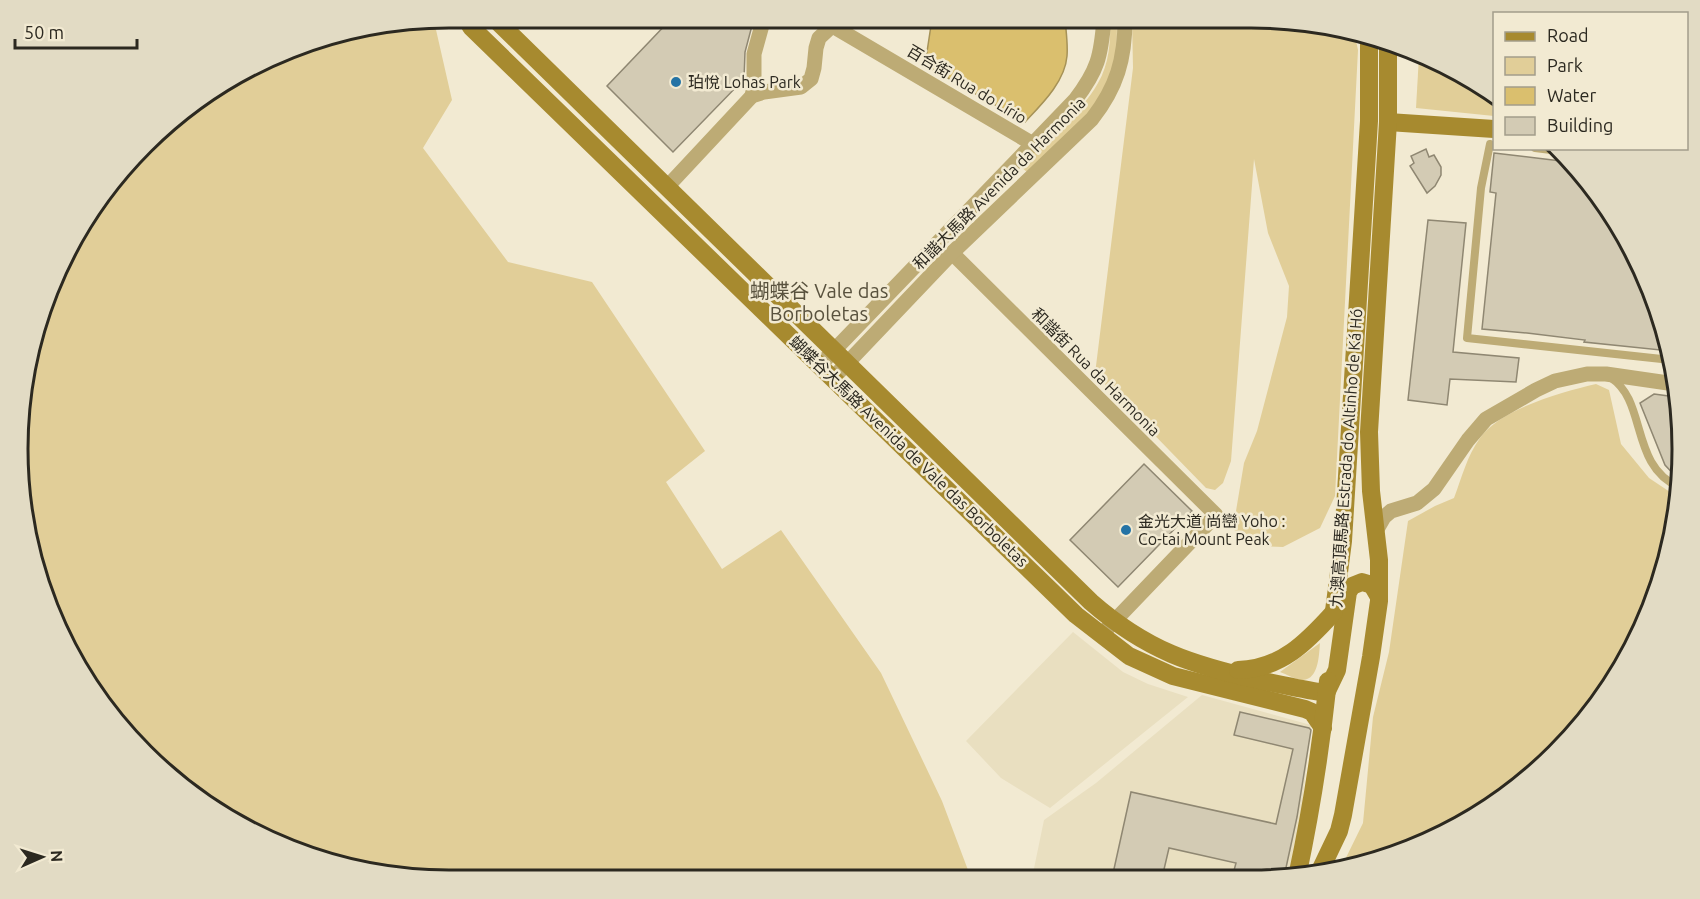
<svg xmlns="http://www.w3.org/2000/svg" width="1700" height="899" viewBox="0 0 1700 899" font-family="Ubuntu,'Noto Sans SC',sans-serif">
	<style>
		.built { fill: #e9dfc0 }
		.green { fill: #e1ce98 }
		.water { fill: #dabf6e; stroke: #a69257; stroke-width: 1.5 }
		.building { fill: #d3cbb4; stroke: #8f8772; stroke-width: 1.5 }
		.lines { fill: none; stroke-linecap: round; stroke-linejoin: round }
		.lane { stroke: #bdab75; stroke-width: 8 }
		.street { stroke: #bdab75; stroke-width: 15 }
		.secondary { stroke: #a78a2f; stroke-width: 18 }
		.poi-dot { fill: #2473a5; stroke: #f2ead2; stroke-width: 2 }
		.labels { text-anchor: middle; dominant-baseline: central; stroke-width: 5; stroke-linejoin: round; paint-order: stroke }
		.poi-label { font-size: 16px; fill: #2c2920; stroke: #f2ead2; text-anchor: start }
		.street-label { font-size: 16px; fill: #2c2920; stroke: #f2ead2 }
		.quarter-label { font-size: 20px; fill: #59523e; stroke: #f2ead2 }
		.rim { fill: none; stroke: #2c2920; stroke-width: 3 }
	</style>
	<rect width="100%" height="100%" fill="#f2ead2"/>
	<!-- built -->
	<g class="built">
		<path d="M 1073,632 L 1123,672 L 1148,684 L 1188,697 L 1050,808 L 1001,778 L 966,741 Z"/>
		<path d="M 1202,695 L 1311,725 L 1300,825 L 1289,877 L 1032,878 L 1044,820 L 1096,783 Z"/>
	</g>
	<!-- green -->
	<g class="green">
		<path d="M 1110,19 L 1117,19 C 1117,34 1117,50 1114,65 C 1103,111 1059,142 1027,172 L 1020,166 C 1046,140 1080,115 1098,83 C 1109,65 1111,40 1110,19 Z"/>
		<path d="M 1132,19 L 1278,19 L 1354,31 L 1358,50 L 1335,496 L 1320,528 L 1283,547 L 1252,546 L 1233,529 L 1244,463 L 1257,431 L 1287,317 L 1289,286 L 1268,233 L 1254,159 L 1231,461 L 1223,483 L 1215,490 L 1206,488 L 1095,374 L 1133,68 Z"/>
		<path d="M 434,21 L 452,100 L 423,148 L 508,262 L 592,282 L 705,451 L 666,482 L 722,569 L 781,530 L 881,673 L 942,801 L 971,878 L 422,880 L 337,866 L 234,823 L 125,734 L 51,615 L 19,478 L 33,338 L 91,210 L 187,107 L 310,41 Z"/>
		<path d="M 1419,56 L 1466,76 L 1494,96 L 1494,116 L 1416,108 Z"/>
		<path d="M 1596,384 L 1609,390 L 1621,444 L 1649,478 L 1679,498 L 1659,588 L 1624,665 L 1575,734 L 1491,808 L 1390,858 L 1340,870 L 1363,823 L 1373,717 L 1389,652 L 1408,521 L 1435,506 L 1454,498 C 1462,477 1467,456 1480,438 C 1500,409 1562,392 1596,384 Z"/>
		<path d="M 1320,643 C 1319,654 1319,679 1303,680 C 1296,680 1286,674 1280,672 Z"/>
	</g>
	<!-- water -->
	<path class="water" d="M 932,19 L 1065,19 C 1066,31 1068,44 1067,56 C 1065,82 1041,105 1025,122 L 925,65 Z"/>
	<!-- building -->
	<g class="building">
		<path d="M 672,18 L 754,18 L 745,52 L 744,79 L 673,152 L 607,86 Z"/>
		<path d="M 1426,149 L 1429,157 L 1434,155 L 1441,167 L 1441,175 L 1435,186 L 1427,193 L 1410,166 L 1414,163 L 1411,156 Z"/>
		<path d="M 1494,153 L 1569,162 L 1593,187 L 1637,258 L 1636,278 L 1645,279 L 1667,337 L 1670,351 L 1584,342 L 1585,340 L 1527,333 L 1482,329 L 1496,193 L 1490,192 Z"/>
		<path d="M 1428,220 L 1466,223 L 1453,352 L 1519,358 L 1516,382 L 1450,379 L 1447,405 L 1408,400 Z"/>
		<path d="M 1654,394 L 1676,397 L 1681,421 L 1679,480 L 1665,465 L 1640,403 Z"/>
		<path d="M 1144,464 L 1192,511 L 1118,587 L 1070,540 Z"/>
		<path d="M 1240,712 L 1309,728 L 1311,730 L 1297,817 L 1284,877 L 1232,878 L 1236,863 L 1169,848 L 1162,878 L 1112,878 L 1131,792 L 1276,824 L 1293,749 L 1234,735 Z"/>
	</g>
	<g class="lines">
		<!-- lane -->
		<g class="lane">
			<path d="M 1490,144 L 1481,188 L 1467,338 L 1671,360"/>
			<path d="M 1535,148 L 1559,151"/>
			<path d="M 1611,378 C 1647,401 1630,466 1679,487"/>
		</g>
		<!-- street -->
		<g class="street">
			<path d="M 819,18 L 1033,144"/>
			<path d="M 752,96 L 754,87 L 754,54 L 764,18"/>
			<path d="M 667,187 L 752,96 L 764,92 L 801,87 L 811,79 L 814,68 L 816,48 L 819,38 L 833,25"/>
			<path d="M 952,253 L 1216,515 L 1101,635"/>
			<path d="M 820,365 L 1075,100 C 1098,70 1101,56 1104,19"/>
			<path d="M 833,378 L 952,253 L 1092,119 C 1117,87 1125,59 1125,19"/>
			<path d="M 1376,531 L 1384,517 L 1391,511 L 1417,503 L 1434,489 L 1468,440 L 1486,419 L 1536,390 L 1555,381 L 1587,374 L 1606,374 L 1675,384"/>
		</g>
		<!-- secondary -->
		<g class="secondary">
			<path d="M 466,18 L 471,27 L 1076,615 L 1129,656 L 1173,676 L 1305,709 L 1312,712 L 1323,728"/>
			<path d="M 494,18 L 1091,602 C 1147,651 1192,665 1263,681 C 1284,685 1305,690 1326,693 L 1337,670 L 1348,592 L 1352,586 L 1362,582 L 1372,585 L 1379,597"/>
			<path d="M 1388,122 L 1494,129"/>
			<path d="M 1334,611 L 1343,541 L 1369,121 L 1369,35"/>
			<path d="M 1238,670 C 1281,669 1307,642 1334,612"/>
			<path d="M 1318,875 L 1339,831 L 1343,815 L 1371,657 L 1379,601 L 1379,560 L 1371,491 L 1369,432 L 1388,122 L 1388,43"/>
			<path d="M 1297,877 C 1311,812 1321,747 1328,681"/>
		</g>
	</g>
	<!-- markers -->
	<g class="poi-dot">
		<circle cx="676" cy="82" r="6"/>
		<circle cx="1126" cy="530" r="6"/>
	</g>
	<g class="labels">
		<!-- poi labels -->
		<g class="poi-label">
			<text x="688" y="82">珀悅 Lohas Park</text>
			<text x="1138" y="521">金光大道 尚巒 Yoho :<tspan x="1138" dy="18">Co-tai Mount Peak</tspan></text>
		</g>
		<!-- street labels -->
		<g class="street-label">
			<text transform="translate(967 84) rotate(31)">百合街 Rua do Lírio</text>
			<text transform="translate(999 183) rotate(-45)">和諧大馬路 Avenida da Harmonia</text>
			<text transform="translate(1096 372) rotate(45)">和諧街 Rua da Harmonia</text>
			<text transform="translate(909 451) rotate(44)">蝴蝶谷大馬路 Avenida de Vale das Borboletas</text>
			<text transform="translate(1346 458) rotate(-86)">九澳高頂馬路 Estrada do Altinho de Ká Hó</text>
		</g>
		<!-- quarter labels -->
		<g class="quarter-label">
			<text x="819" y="290">蝴蝶谷 Vale das<tspan x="819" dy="23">Borboletas</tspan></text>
		</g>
	</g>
	<!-- crop -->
	<path d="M0 0H1700V899H0ZM449 28H1251A421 421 0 0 1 1672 449V449A421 421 0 0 1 1251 870H449A421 421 0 0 1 28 449V449A421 421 0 0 1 449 28Z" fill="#e2dbc4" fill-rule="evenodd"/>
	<path class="rim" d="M449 28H1251A421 421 0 0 1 1672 449V449A421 421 0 0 1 1251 870H449A421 421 0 0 1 28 449V449A421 421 0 0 1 449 28Z"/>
	<!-- legend -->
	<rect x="1493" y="12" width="195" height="138" fill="#f2ead2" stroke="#a39d8b" stroke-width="1.5"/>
	<rect x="1505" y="32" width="30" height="9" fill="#a78a2f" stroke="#a39d8b" stroke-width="1.5"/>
	<text x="1547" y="42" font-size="18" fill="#2c2920">Road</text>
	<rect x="1505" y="57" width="30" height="18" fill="#e1ce98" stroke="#a39d8b" stroke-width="1.5"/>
	<text x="1547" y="72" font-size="18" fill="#2c2920">Park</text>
	<rect x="1505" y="87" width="30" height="18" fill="#dabf6e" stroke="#a39d8b" stroke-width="1.5"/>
	<text x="1547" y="102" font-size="18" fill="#2c2920">Water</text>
	<rect x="1505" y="117" width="30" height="18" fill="#d3cbb4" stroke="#a39d8b" stroke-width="1.5"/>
	<text x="1547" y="132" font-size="18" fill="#2c2920">Building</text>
	<!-- north arrow -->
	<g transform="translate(42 857) rotate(87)" stroke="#f2ead2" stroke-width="4.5" paint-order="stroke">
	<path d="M0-4.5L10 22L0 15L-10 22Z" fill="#2c2920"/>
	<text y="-9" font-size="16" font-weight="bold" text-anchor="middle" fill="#2c2920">N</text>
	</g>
	<!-- scale -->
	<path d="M15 39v9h122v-9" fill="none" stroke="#2c2920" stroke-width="3"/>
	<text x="24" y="39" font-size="18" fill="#2c2920" stroke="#f2ead2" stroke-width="4.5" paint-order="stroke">50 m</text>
</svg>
